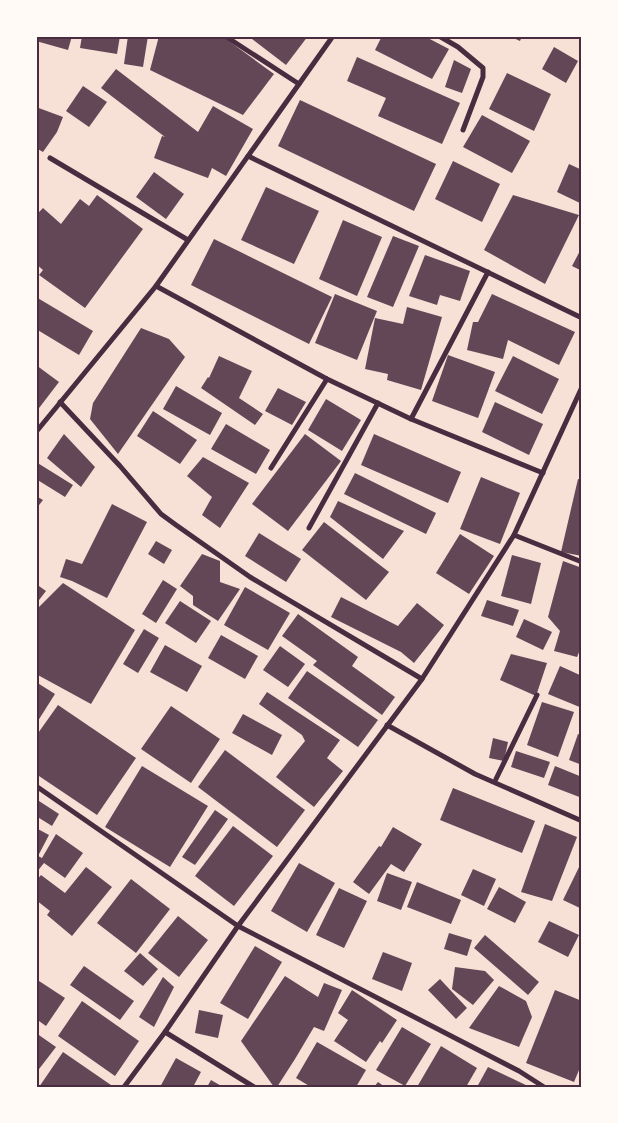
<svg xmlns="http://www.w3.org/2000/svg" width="618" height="1123" viewBox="0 0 618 1123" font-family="'IBM Plex Serif',serif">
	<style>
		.building { fill: #644757 }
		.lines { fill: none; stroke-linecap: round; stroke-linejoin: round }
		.minor { stroke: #4a2c40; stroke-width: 5 }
		.neatline { fill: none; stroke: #4a2c40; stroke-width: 2 }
	</style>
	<rect width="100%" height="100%" fill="#f7e1d7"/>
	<!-- building -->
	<g class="building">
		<path d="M 36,36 L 72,36 L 68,50 L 36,41 Z"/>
		<path d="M 82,36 L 120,36 L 117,54 L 80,48 Z"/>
		<path d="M 128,36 L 148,36 L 143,67 L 124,64 Z"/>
		<path d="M 159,36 L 222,36 L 274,74 L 243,115 L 150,70 Z"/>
		<path d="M 248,36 L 308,36 L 286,65 Z"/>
		<path d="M 382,36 L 424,36 L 449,49 L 432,79 L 375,50 Z"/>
		<path d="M 509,36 L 522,36 L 520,41 Z"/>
		<path d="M 554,47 L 578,61 L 566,83 L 542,69 Z"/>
		<path d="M 357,57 L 460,103 L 442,144 L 378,116 L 386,98 L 347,81 Z"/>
		<path d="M 454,60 L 471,69 L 462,93 L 445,87 Z"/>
		<path d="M 116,69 L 198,132 L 213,106 L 253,129 L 226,176 L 212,168 L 208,178 L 154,158 L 162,136 L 165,137 L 101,88 Z"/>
		<path d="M 507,73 L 551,94 L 534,131 L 489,109 Z"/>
		<path d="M 83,86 L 107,102 L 89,127 L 66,111 Z"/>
		<path d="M 300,100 L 436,164 L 414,211 L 278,146 Z"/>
		<path d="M 36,107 L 63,117 L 57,132 L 43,152 L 36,148 Z"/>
		<path d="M 482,115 L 530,141 L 512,173 L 463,147 Z"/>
		<path d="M 453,161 L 500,184 L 482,222 L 435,199 Z"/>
		<path d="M 569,164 L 582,170 L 582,204 L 557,192 Z"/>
		<path d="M 154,172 L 184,194 L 166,219 L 136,197 Z"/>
		<path d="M 266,187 L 319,211 L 294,264 L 241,240 Z"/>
		<path d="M 97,195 L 143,229 L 85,308 L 39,275 L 43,270 L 36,264 L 36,215 L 43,208 L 61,224 L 80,199 L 89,206 Z"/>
		<path d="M 513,195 L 579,215 L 545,284 L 484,250 Z"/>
		<path d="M 343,220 L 382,237 L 357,296 L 319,279 Z"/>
		<path d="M 393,236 L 419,246 L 393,307 L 367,297 Z"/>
		<path d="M 214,239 L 332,297 L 309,344 L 191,285 Z"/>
		<path d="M 582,247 L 582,271 L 572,266 Z"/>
		<path d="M 425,255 L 470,271 L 460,301 L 440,295 L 437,305 L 409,296 Z"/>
		<path d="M 335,294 L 377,311 L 357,360 L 315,343 Z"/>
		<path d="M 492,294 L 575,332 L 559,365 L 508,340 L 503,359 L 467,350 L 473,322 L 478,322 Z"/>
		<path d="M 36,297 L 93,331 L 79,355 L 36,329 Z"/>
		<path d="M 407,307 L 442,317 L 421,390 L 387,380 L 388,374 L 365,369 L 375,318 L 403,324 Z"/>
		<path d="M 141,328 L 169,339 L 185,357 L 118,454 L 90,419 L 93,403 Z"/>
		<path d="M 448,355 L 495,372 L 478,418 L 432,401 Z"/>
		<path d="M 219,356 L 252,371 L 239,398 L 263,414 L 255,425 L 201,388 L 208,377 L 209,378 Z"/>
		<path d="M 513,356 L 559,379 L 542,414 L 495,391 Z"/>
		<path d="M 36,365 L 59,382 L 36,412 Z"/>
		<path d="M 176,386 L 222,413 L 210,435 L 163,409 Z"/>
		<path d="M 278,388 L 306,402 L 292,425 L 265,411 Z"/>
		<path d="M 326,399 L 361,420 L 342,451 L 308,430 Z"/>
		<path d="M 495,402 L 543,424 L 529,455 L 482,432 Z"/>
		<path d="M 153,411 L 197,440 L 180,464 L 137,436 Z"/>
		<path d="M 226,424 L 270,450 L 256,474 L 211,449 Z"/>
		<path d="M 64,434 L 95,467 L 81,487 L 47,458 Z"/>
		<path d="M 305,434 L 341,461 L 288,531 L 252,504 Z"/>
		<path d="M 374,434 L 461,472 L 448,503 L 361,465 Z"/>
		<path d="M 203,457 L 249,483 L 220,528 L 202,515 L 212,497 L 187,476 Z"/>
		<path d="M 36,462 L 73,485 L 65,497 L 36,479 Z"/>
		<path d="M 355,473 L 436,513 L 426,534 L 344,494 Z"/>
		<path d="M 481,477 L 520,493 L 500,544 L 460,529 Z"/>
		<path d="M 578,479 L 582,480 L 582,556 L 561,552 Z"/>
		<path d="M 36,496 L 43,500 L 36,509 Z"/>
		<path d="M 338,501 L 404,531 L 383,559 L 330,517 Z"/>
		<path d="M 112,504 L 147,522 L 107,598 L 72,581 L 60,577 L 66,559 L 82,564 Z"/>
		<path d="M 324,522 L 389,572 L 366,600 L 302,550 Z"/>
		<path d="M 259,533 L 301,559 L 286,582 L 245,556 Z"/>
		<path d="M 460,534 L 494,556 L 469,594 L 436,573 Z"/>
		<path d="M 156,541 L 172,550 L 164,564 L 148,554 Z"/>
		<path d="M 202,554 L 220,561 L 220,582 L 240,589 L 218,621 L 193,605 L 193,596 L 180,586 Z"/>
		<path d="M 512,555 L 541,563 L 531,604 L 501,596 Z"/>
		<path d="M 563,561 L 582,568 L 582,645 L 577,657 L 554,651 L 560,631 L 548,617 Z"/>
		<path d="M 163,580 L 177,589 L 156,623 L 142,614 Z"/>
		<path d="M 63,583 L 135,630 L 91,704 L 36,674 L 36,610 Z"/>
		<path d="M 36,584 L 46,591 L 36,604 Z"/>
		<path d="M 245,587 L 290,613 L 268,650 L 224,625 Z"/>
		<path d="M 341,597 L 398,626 L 417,603 L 444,625 L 414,663 L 401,652 L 331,617 Z"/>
		<path d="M 487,600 L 519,610 L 513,626 L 481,616 Z"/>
		<path d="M 180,601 L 211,621 L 196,643 L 165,623 Z"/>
		<path d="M 298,614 L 358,657 L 352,666 L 395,697 L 382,715 L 313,665 L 317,661 L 282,636 Z"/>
		<path d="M 524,619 L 552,632 L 543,650 L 516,637 Z"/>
		<path d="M 144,629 L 159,638 L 138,673 L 123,664 Z"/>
		<path d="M 221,635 L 258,656 L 245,679 L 208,658 Z"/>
		<path d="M 165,645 L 202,666 L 187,692 L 150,672 Z"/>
		<path d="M 280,646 L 305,664 L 288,687 L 263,670 Z"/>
		<path d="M 511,654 L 547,663 L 536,696 L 500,680 Z"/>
		<path d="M 560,666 L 582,676 L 582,708 L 548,694 Z"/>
		<path d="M 307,671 L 378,720 L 358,747 L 288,698 Z"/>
		<path d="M 36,682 L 55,694 L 36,724 Z"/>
		<path d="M 267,692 L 340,740 L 327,758 L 343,771 L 314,807 L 276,777 L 305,741 L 302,735 L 259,704 Z"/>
		<path d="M 542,702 L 574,712 L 558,757 L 527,745 Z"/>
		<path d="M 58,705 L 136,758 L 97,815 L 36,774 L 36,736 Z"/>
		<path d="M 171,706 L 220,739 L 191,783 L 141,749 Z"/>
		<path d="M 243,714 L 282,735 L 272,755 L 232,733 Z"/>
		<path d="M 578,734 L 582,735 L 582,765 L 569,760 Z"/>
		<path d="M 493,738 L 508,742 L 504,761 L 489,758 Z"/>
		<path d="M 225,750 L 305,810 L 277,847 L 198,787 Z"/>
		<path d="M 516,751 L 550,762 L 544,778 L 511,767 Z"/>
		<path d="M 142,766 L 208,806 L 170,867 L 105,827 Z"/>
		<path d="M 555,766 L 582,777 L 582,798 L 548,785 Z"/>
		<path d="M 453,788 L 535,821 L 522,853 L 440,820 Z"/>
		<path d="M 39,801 L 59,814 L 52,826 L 36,816 L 36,806 Z"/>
		<path d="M 215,810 L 228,819 L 195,865 L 182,857 Z"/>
		<path d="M 545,824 L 577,837 L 552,901 L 521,892 Z"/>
		<path d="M 233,826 L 273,856 L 234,906 L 195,876 Z"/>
		<path d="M 393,827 L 422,844 L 404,872 L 391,864 L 369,894 L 353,882 L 379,846 L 381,847 Z"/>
		<path d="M 36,828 L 49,835 L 38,856 L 42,858 L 56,834 L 83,853 L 65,878 L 44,863 L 36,873 Z"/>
		<path d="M 582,861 L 582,909 L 563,900 Z"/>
		<path d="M 299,863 L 335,883 L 307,932 L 271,911 Z"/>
		<path d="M 86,867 L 112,887 L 72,936 L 47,915 L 50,911 L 36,900 L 36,881 L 41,875 L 65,893 Z"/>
		<path d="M 473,869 L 496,879 L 484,906 L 461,895 Z"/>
		<path d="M 387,873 L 412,882 L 401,910 L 377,901 Z"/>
		<path d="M 131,879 L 170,909 L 136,953 L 97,923 Z"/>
		<path d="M 417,882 L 461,900 L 451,924 L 407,907 Z"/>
		<path d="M 499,887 L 526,902 L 515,923 L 487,909 Z"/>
		<path d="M 339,888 L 367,901 L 344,948 L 316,935 Z"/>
		<path d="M 178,916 L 208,940 L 179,977 L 148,953 Z"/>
		<path d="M 549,921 L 579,935 L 568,957 L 538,942 Z"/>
		<path d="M 449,933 L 472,940 L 467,956 L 444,949 Z"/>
		<path d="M 485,935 L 539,982 L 528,995 L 474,948 Z"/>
		<path d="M 255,946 L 282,962 L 248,1019 L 220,1003 Z"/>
		<path d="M 383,952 L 412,963 L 402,991 L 372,979 Z"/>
		<path d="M 140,953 L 158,969 L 143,986 L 124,971 Z"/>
		<path d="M 84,966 L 134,1001 L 120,1020 L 70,985 Z"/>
		<path d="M 455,967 L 485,971 L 494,980 L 473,1005 L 452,989 Z"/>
		<path d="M 285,976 L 318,997 L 324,983 L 342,990 L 324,1031 L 314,1027 L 295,1059 L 277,1087 L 274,1087 L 241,1041 Z"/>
		<path d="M 163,977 L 174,987 L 154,1027 L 139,1017 Z"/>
		<path d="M 36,979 L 65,998 L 46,1026 L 36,1019 Z"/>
		<path d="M 440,979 L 467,1008 L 456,1019 L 428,990 Z"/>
		<path d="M 499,986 L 526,1001 L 532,1017 L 519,1047 L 469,1028 Z"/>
		<path d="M 352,990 L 397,1020 L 382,1043 L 380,1041 L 366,1062 L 334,1041 L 348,1020 L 338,1013 Z"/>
		<path d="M 555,990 L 582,1001 L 582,1063 L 574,1082 L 526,1063 Z"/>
		<path d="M 82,1001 L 139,1041 L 115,1076 L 58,1036 Z"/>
		<path d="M 199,1010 L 223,1015 L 218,1038 L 195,1033 Z"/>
		<path d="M 402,1027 L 431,1044 L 405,1086 L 376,1070 Z"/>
		<path d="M 36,1033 L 56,1047 L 36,1073 Z"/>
		<path d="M 317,1042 L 366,1070 L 356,1087 L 311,1087 L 296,1078 Z"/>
		<path d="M 441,1046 L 477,1068 L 466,1087 L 417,1087 Z"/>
		<path d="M 63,1052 L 111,1085 L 110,1087 L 39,1087 Z"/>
		<path d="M 176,1058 L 201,1072 L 193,1087 L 160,1087 Z"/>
		<path d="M 488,1067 L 530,1087 L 477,1087 Z"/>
		<path d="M 211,1080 L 223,1087 L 207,1087 Z"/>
		<path d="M 378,1082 L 385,1087 L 374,1087 Z"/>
	</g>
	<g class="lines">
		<!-- minor -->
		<g class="minor">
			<path d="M 225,36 L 299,84"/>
			<path d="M 439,36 L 458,47 L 483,68 L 483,77 L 463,130"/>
			<path d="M 248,156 L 582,318"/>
			<path d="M 50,158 L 188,240"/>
			<path d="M 156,286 L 327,379 L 411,419 L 543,473"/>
			<path d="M 60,402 L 120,466 L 161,514 L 176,525 L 250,577 L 422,679"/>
			<path d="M 411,419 L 488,272"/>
			<path d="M 36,432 L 156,286 L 333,36"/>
			<path d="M 271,468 L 327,379"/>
			<path d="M 309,528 L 378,403"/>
			<path d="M 514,535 L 582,562"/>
			<path d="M 387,725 L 475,774 L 582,821"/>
			<path d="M 496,779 L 537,695"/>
			<path d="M 36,786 L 238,926 L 519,1071 L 544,1087"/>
			<path d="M 165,1032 L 254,1087"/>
			<path d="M 124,1087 L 165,1032 L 238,926 L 422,679 L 514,535 L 582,387"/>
		</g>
	</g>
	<!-- border -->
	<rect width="618" height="1123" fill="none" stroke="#fffaf5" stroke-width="75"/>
	<rect x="38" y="38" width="542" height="1048" class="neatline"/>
</svg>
